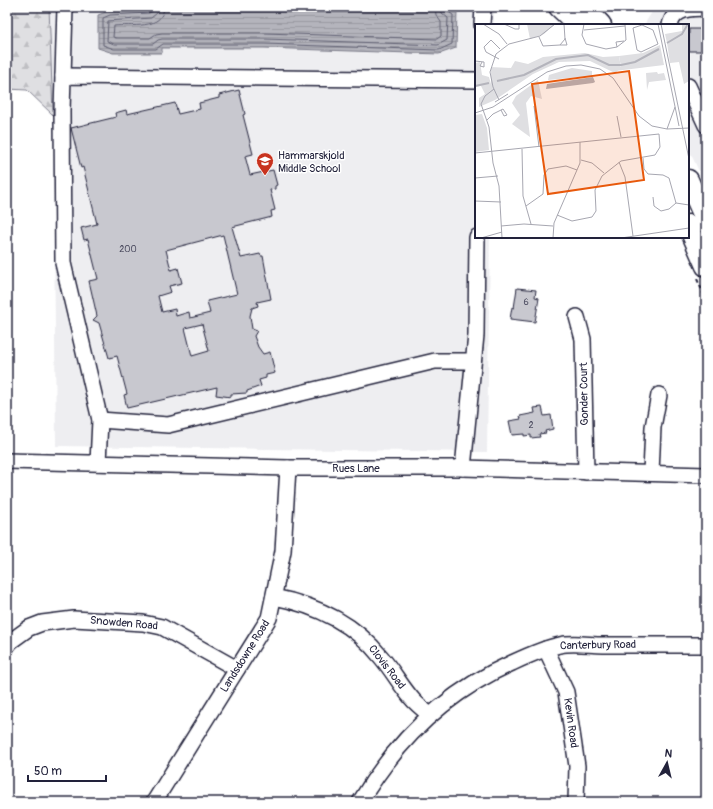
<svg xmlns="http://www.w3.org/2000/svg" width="713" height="809" viewBox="0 0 713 809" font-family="Pangolin,sans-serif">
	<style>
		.built { fill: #eeeef1 }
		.forest { fill: url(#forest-firs); stroke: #80808e }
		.water { fill: url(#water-rules); stroke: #7a7a88 }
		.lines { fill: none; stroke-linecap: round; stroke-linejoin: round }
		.shore { stroke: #5c5c6f; stroke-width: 1 }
		.building { fill: #c8c8cf; stroke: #22223b; fill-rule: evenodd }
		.minor-casing { stroke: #22223b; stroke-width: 18 }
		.major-casing { stroke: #22223b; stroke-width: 23 }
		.path { stroke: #22223b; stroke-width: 2; stroke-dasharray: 4 3; stroke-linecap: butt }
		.minor { stroke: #fff; stroke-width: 15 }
		.major { stroke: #fff; stroke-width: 20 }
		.labels { text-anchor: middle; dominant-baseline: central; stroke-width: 3; stroke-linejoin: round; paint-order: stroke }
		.number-label { font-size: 9px; fill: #4c4c60 }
		.poi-label { font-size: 11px; fill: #22223b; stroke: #fff; text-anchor: start }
		.street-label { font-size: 11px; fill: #22223b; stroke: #fff }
		.inset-river { fill: none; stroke: #b4b4bc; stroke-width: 2 }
		.inset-road { fill: none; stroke: #a7a7b1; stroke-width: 1 }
		.view { fill: #e8590c; fill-opacity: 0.15; stroke: #e8590c; stroke-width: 2 }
		.inset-edge { fill: none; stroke: #22223b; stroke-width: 2 }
	</style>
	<defs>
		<pattern id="forest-firs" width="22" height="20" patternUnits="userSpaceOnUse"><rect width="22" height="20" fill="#dfdfe2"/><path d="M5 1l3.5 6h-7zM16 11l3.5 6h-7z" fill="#bfbfc3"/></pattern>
		<pattern id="water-rules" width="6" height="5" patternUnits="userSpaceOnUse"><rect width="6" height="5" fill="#b4b4bc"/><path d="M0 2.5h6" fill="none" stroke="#9a9aa2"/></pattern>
	</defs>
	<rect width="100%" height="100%" fill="#fff"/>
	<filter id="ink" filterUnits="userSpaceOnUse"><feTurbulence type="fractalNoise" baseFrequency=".025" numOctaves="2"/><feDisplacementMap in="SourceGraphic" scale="8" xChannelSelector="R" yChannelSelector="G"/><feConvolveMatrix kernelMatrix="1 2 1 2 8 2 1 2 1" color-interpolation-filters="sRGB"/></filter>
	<g filter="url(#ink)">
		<!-- built -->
		<g class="built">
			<path d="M 49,7 L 494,7 L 494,25 L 476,25 L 476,237 L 490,237 L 487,452 L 56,446 L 53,115 Z"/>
			<path d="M 655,7 L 706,7 L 706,186 L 688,148 L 688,25 L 644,25 Z"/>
		</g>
		<!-- forest -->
		<path class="forest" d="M 7,7 L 49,7 L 53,115 L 27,90 L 7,89 Z"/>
		<!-- water -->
		<path class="water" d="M 184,7 L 347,7 L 359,8 L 445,7 L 457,11 L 456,48 L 439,54 L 264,48 L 162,48 L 162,53 L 113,53 L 98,48 L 98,15 L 109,11 Z"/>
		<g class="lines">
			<!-- shore -->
			<g class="shore">
				<path d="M 153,7 L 153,11 L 149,13 L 110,15 L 103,18 L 103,45 L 114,49 L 156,49 L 163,44 L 264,44 L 439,50 L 452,44 L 453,15 L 447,11 L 446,7"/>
				<path d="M 158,7 L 157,13 L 151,18 L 108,21 L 107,41 L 114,44 L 153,44 L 158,40 L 162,39 L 265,39 L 438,45 L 447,40 L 448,18 L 442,13 L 441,7"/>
				<path d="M 164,7 C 163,31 130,24 114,26 L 113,37 L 116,38 L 150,38 L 156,34 L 162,33 L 265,33 L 437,39 L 441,36 L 441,22 L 436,15 L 435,7"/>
			</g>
		</g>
		<!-- building -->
		<g class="building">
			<rect x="689" y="29" width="17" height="22"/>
			<path d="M 239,90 L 245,114 L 243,115 L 253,154 L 245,156 L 250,175 L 273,170 L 277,185 L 275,186 L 275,189 L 270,190 L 275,210 L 271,211 L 272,217 L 232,227 L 241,258 L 260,254 L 261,256 L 263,256 L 271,299 L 257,302 L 258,306 L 252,308 L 250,316 L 252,329 L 257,331 L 254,336 L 258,347 L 263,354 L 270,352 L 275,373 L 266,375 L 266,378 L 259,380 L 261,386 L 247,391 L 247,393 L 231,394 L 231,397 L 216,395 L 217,387 L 127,408 L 124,395 L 127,394 L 117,356 L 109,358 L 99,323 L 93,320 L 97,316 L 89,281 L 98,279 L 88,239 L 84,240 L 81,228 L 97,224 L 83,167 L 81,168 L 71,128 L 116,117 L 115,113 L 126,110 L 127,114 L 175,103 L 178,114 L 200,109 L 199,103 L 219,98 L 219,95 ZM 223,235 L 237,294 L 207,301 L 210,313 L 190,318 L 189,312 L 176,316 L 175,309 L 162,312 L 158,296 L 171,292 L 169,286 L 182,283 L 178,268 L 171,270 L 166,250 ZM 202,324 L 209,351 L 192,356 L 185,328 Z"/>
			<path d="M 517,288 L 536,290 L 535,297 L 539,298 L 535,322 L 510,319 L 512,307 L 514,308 Z"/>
			<path d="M 542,407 L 544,416 L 551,415 L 553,429 L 545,431 L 546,433 L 539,434 L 540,437 L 531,438 L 531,435 L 524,436 L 524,434 L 512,435 L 509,421 L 521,419 L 520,416 L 535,413 L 534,408 Z"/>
		</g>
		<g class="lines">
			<!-- minor casing -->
			<g class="minor-casing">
				<g id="minor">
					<path d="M 482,25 L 483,7"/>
					<path d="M 670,25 C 674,8 691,8 706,8"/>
					<path d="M 63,76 L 65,7"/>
					<path d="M 688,86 L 706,125"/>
					<path d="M 577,317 L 583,339 L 586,472"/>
					<path d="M 100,420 L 168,425 L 435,361 L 473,361"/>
					<path d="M 7,461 L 288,468 L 463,468 L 706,475"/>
					<path d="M 98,463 L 100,420 L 63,263 L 62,111 L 63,76 L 476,80"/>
					<path d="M 463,468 L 476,335 L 477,237"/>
					<path d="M 651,473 L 653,427 L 659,395"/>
					<path d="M 274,597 C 315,605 354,623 381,657 C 393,671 402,688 414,701 C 419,706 425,711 430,715"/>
					<path d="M 7,646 L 11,641 L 29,628 L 42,623 L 74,619 L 143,623 L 162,627 L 237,669"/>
					<path d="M 546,649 L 566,692 L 577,766 L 576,802"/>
					<path d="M 154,802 L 269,618 L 283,551 L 288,468"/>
					<path d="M 360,802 C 396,741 447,692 512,663 C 527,656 544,648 560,645 C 572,642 590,645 603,645 C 637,645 672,645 706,645"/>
				</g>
			</g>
			<!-- major casing -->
			<g class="major-casing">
				<g id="major">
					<path d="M 559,7 L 578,25"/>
					<path d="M 584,7 L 601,25"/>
					<path d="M 688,180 L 706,221"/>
					<path d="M 688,225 L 706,266"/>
				</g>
			</g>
			<!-- path -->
			<path class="path" d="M 697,279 L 706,299"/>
			<!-- minor -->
			<use href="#minor" class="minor"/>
			<!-- major -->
			<use href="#major" class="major"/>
		</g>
	</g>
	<!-- icons -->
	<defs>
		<g id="school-pin" transform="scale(0.9)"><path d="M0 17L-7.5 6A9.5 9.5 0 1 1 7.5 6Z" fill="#c8321e" stroke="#fff"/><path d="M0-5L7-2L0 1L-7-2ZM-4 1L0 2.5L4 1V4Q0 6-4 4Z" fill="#fff"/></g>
	</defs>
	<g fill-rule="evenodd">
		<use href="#school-pin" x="265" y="161"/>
	</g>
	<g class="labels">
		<!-- number labels -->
		<g class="number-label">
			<text x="128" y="249">200</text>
			<text x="526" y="302">6</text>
			<text x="531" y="425">2</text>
		</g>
		<!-- poi labels -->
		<g class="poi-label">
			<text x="278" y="155">Hammarskjold<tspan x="278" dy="13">Middle School</tspan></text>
		</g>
		<!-- street labels -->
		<g class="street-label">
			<text transform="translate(584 394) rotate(-91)">Gonder Court</text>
			<text x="356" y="468">Rues Lane</text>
			<text transform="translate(124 623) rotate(5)">Snowden Road</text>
			<text transform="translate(598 645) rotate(-1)">Canterbury Road</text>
			<text transform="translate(245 656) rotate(-58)">Landsdowne Road</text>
			<text transform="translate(387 667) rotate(52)">Clovis Road</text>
			<text transform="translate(571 723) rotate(82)">Kevin Road</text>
		</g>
	</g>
	<!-- overview -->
	<g transform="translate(475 24)">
		<rect width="214" height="214" fill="#fff"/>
		<path d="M 52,0 L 80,0 L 69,10 L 55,15 ZM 214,0 L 214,57 L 209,60 L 204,38 L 195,39 L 192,19 L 207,10 ZM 110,29 L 128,33 L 144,32 L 146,44 L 140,49 L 115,37 L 84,38 L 58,50 L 20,76 L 4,83 L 4,74 L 10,70 L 6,62 L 0,63 L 0,39 L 5,38 L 7,51 L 14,53 L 16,60 L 16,43 L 36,44 L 40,37 L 53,40 L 68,33 ZM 7,90 L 12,104 L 14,126 L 0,128 L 0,91 Z" fill="#dfdfe2"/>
		<path d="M 185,21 L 189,41 L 140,47 L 146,43 L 144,32 L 168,29 ZM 97,44 L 117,47 L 117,52 L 73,56 L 74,51 ZM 182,48 L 183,50 L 189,49 L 191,56 L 174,58 L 172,66 L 171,49 ZM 63,56 L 67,75 L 56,72 L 51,79 L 55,113 L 37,100 L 45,91 L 37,79 L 41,72 Z" fill="#dfdfe2"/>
		<path d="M 207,0 L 213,0 L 207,10 L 192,19 L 190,10 L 207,7 Z" fill="#dfdfe2"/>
		<path d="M 214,17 L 214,40 L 205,36 L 204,19 Z" fill="#dfdfe2"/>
		<path d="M 118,53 L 120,58 L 118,59 L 71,65 L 72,60 Z" fill="#b4b4bc"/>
		<path class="inset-river" d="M 192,19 L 207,10 L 213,0M 22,57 L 49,51 L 81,35 L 113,31 L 134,41 L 146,41 L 160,38 L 184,25M 0,62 L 14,59"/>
		<path class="inset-road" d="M 8,0 L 24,10 L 32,20M 29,0 L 40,5 L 44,5 L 44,0M 109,0 L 107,11 L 111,20 L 131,25 L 142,23 L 151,16 L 150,0M 183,0 L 204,102M 186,0 L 214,135M 167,1 L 178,6 L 183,20 L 166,28 L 162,26 L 158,4 ZM 109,6 L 150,2M 64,13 L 68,22 L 85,21 L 90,15 L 89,0M 85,21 L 92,21 L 90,14M 142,23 L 141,18 L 149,17M 24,35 L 11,28 L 9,23 L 16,16 L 25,25M 0,37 L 9,38 L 9,43 L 5,42 L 7,38M 19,65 L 10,72 L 6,80 L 14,103 L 18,139 L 24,162 L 27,214M 24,76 L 18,63 L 15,48 L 21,30 L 34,20 L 65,12 L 80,0M 20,78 L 33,70M 59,82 L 64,123M 0,89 L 18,83 L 72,48 L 91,42 L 106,41 L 125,45 L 138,54 L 164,92 L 177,102 L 192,105 L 214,104M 142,92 L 146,113M 12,96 L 18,90 L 28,85 L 32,91 L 29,92 L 26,86M 192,105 L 200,83M 47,125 L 48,172 L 56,200M 0,129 L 184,110 L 185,123 L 180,131 L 146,137 L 127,152 L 120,166 L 121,187 L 117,193 L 97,197 L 82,191M 168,134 L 169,145 L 173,150 L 188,151 L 194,154 L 201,179 L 214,181M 106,136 L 117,139 L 129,149M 144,138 L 150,153 L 158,212M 0,154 L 23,152M 178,173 L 179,182 L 186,187 L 194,185 L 201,179M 0,177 L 26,178M 51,182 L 68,170 L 69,151 L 73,145 L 91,142 L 102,146M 26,202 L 49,200 L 78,202M 6,214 L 27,208M 78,214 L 79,199 L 105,139 L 105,118M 146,214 L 214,204"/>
		<path class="view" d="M 154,47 L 169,156 L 73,170 L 57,60 Z"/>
		<rect width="214" height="214" class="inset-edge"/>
	</g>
	<!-- margin -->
	<rect width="713" height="809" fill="none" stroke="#fff" stroke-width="24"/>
	<rect x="12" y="12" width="689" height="785" fill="none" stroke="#22223b" stroke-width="1.5" filter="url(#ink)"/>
	<!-- north arrow -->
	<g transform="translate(667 763) rotate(8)" stroke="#ffffff" stroke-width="3" paint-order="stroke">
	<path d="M0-3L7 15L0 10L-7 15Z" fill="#22223b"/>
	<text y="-6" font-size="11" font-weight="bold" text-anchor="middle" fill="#22223b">N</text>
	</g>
	<!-- scale -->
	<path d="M28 775v6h78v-6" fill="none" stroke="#22223b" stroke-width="2"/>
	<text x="34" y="775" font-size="12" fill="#22223b" stroke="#ffffff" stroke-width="3" paint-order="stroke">50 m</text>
</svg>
